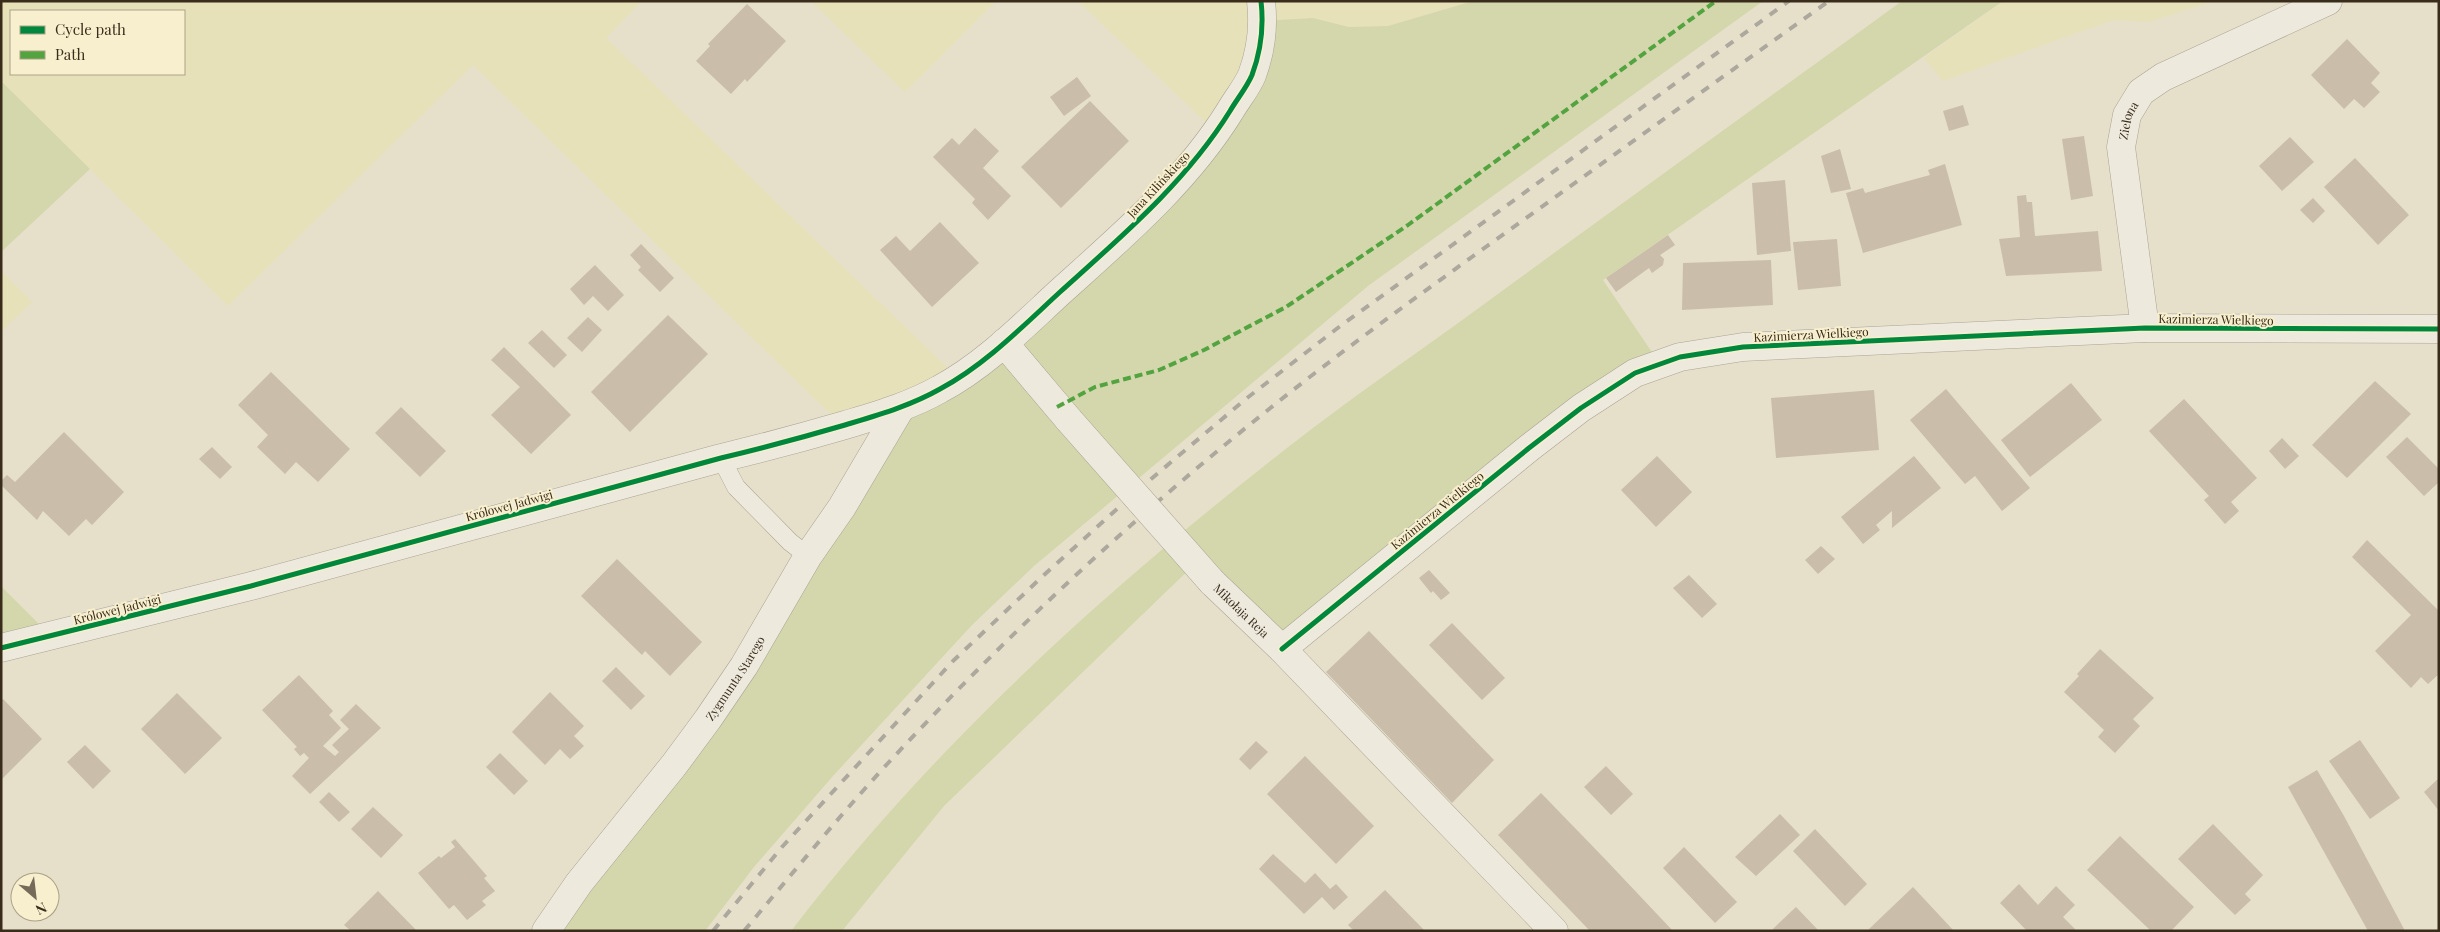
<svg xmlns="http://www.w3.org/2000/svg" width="2440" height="932" font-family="'Playfair Display',serif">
  <rect width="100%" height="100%" fill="#e6e0ca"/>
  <!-- farmland -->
  <g fill="#e7e1b9" fill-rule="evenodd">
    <path d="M1 1H642L606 38 958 378 844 425 818 402 473 65 228 306 1 81ZM11 11H184V74H11Z"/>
    <polygon points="811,1 996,1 905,92"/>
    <polygon points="1078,1 1473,1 1388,26 1349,27 1313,18 1216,132"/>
    <polygon points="2003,1 2214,1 2148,22 2113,20 1943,81 1924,58"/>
    <polygon points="1,271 32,302 1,331"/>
  </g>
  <!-- green -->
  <g fill="#d3d7ab">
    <polygon points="1473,1 1763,1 1368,286 1034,566 972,625 833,776 754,867 705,931 546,931 917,401 1189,167 1264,24 1278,20 1313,18 1349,27 1388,26"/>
    <path d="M1902 1H2003L1603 280 1660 364 1282 649 1199 560 944 806 842 931H791C933 746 1104 591 1287 448 1348 400 1413 356 1476 310 1618 206 1760 104 1902 1Z"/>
    <polygon points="1,81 90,169 1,252"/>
    <polygon points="1,586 51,636 1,648"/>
  </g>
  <!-- building -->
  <g fill="#cabdaa">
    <polygon points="747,4 786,41 747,82 745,79 731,94 696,61 710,46 708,44"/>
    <polygon points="2347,39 2380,73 2371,83 2380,92 2364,108 2354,99 2344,109 2311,75"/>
    <polygon points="1077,77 1091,96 1064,116 1050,97"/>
    <polygon points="1090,101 1129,141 1061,208 1021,167"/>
    <polygon points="1963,105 1969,125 1949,131 1943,111"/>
    <polygon points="975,128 999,151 983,168 1011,196 988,220 972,203 975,199 933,157 952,138 959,145"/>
    <polygon points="2084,136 2093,196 2071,200 2062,139"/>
    <polygon points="2290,137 2314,162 2282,191 2259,166"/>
    <polygon points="1840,149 1851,189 1831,193 1821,156"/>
    <polygon points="2355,158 2409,215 2378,245 2324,187"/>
    <polygon points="1945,164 1962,225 1863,253 1846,193 1863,188 1865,193 1897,184 1930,175 1928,170"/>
    <polygon points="1785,180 1791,251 1757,255 1752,183"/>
    <polygon points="2026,195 2027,202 2032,202 2035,236 2098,231 2102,271 2006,276 1999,239 2020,237 2017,196"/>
    <polygon points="2313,198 2325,211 2313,223 2300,210"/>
    <polygon points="940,222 979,263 932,307 880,250 896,236 910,251"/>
    <polygon points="1668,235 1675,245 1660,255 1664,259 1663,265 1652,273 1649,268 1616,292 1606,278"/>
    <polygon points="1837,239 1841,286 1798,290 1793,242"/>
    <polygon points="641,244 674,278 660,292 638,270 641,267 630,255"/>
    <polygon points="1771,260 1773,305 1682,310 1683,263"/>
    <polygon points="595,265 624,295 608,311 593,296 584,305 570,289"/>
    <polygon points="668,315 708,354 630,432 591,392"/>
    <polygon points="588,317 602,330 582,352 567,338"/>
    <polygon points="542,330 567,355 554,368 528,343"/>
    <polygon points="504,347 571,415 531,454 491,415 520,387 491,360"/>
    <polygon points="271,372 350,449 318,482 296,462 285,474 257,447 268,435 238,405"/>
    <polygon points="2375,381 2411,414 2347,478 2312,445"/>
    <polygon points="2071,383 2102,420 2030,477 2001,440"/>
    <polygon points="1946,389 2030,488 2002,511 1975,476 1965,484 1910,420"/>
    <polygon points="1874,390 1879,450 1776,458 1771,398"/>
    <polygon points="2184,399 2257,478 2231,502 2239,511 2225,524 2204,500 2209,496 2149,431"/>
    <polygon points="401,407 446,451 420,477 375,433"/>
    <polygon points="64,432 124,492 92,525 86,519 69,536 43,511 37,520 1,485 1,481 7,475 15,482"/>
    <polygon points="2407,437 2439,469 2439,482 2424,496 2386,457"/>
    <polygon points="2282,438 2299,456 2285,469 2269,451"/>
    <polygon points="212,447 232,467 220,479 199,459"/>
    <polygon points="1657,456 1692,492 1656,527 1621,490"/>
    <polygon points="1914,456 1941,488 1892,528 1892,511 1876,525 1880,530 1863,544 1841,517"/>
    <polygon points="2367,540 2439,611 2439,674 2428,684 2421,677 2411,688 2375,651 2411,615 2352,557"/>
    <polygon points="1821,546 1835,559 1818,574 1805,560"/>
    <polygon points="617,559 702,642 670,676 645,651 642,655 581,596"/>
    <polygon points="1429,570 1450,593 1441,600 1433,591 1431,593 1419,578"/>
    <polygon points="1689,575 1717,604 1702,618 1673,588"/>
    <polygon points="1452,623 1505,678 1482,700 1429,645"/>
    <polygon points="1369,631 1494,760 1452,803 1326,672"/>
    <polygon points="2100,649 2154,698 2133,719 2140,726 2115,753 2098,737 2104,730 2064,692 2079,676 2077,674"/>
    <polygon points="616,667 645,696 631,710 602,681"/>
    <polygon points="299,675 333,711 329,715 341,728 323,746 335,756 339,752 332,745 349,729 340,720 356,704 381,728 310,794 292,776 309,758 304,753 300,756 294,749 297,747 262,710"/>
    <polygon points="550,692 584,726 574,736 584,746 570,759 560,749 545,765 512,732"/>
    <polygon points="177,693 222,738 185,774 141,729"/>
    <polygon points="3,699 42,739 1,780 1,700"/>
    <polygon points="2360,740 2400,798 2370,819 2329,761"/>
    <polygon points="1256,741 1268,752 1250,770 1239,759"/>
    <polygon points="85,745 111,771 93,789 67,762"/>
    <polygon points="500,753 528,781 514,795 486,767"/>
    <polygon points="1305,756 1374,826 1336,864 1267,794"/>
    <polygon points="1606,766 1633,794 1611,815 1584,787"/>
    <polygon points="2317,770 2344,816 2405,931 2368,931 2288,787"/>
    <polygon points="2439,778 2439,811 2424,792"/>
    <polygon points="329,792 350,812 339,822 319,802"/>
    <polygon points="1541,793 1605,859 1673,931 1590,931 1498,835"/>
    <polygon points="373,807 403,835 381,858 351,829"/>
    <polygon points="1780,814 1800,835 1756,876 1735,857"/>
    <polygon points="2213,824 2263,875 2245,894 2251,900 2235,915 2178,859"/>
    <polygon points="1815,829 1867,884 1845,906 1793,851"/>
    <polygon points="2120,836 2194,907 2171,931 2151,931 2087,870"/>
    <polygon points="455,839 487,876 484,878 495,891 482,901 486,905 467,920 454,905 449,909 418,873 439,856 441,858 455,847 451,842"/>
    <polygon points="1684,847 1737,902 1715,923 1663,868"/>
    <polygon points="1273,854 1305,883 1315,873 1330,889 1336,884 1348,897 1334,910 1322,897 1304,914 1259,869"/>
    <polygon points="2019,884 2038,905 2056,886 2075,905 2063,917 2077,931 2027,931 2000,903"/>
    <polygon points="1913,887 1954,931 1868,930"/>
    <polygon points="1385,890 1425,931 1354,931 1348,925"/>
    <polygon points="378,891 417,931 351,931 344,925"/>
    <polygon points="1796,907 1819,931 1771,931 1778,924"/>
  </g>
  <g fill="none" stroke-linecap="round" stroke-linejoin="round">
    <!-- service casing -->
    <g stroke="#aaa494" stroke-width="19">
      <polyline id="service" points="721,458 736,487 790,542 808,556"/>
    </g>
    <!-- minor casing -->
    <g stroke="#aaa494" stroke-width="29">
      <g id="minor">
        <path id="s1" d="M2145 328 2121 147 2127 115 2141 92 2163 77 2328 1"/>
        <polyline points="1004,343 1069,420"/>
        <path id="s2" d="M1212 582 1282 649 1554 931"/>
        <path d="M1 648 251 586 721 458C763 448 804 437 845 425 878 415 910 406 940 389 985 365 1023 326 1060 292 1122 236 1186 182 1230 111 1237 99 1247 87 1252 75 1261 51 1264 27 1261 1"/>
        <polyline points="1282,649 1529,448 1581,408 1635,373 1680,357 1743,347 2145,328 2439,329"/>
        <path id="s3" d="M546 931 579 883 674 765 708 719 744 666 808 556 842 507 900 409"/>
      </g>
    </g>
    <!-- service -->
    <use href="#service" stroke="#ede9dd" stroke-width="18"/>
    <!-- minor -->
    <use href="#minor" stroke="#ede9dd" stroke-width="28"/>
    <!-- rail -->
    <g stroke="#aca89d" stroke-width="4" stroke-dasharray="9 9" stroke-linecap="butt">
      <polyline points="713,931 782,847 953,661 1044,575 1138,490 1247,398 1339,327 1789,1"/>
      <path d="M744 931C792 874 839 816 890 761 1002 640 1124 526 1253 422 1344 348 1440 280 1536 211 1633 141 1731 71 1829 1"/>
    </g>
    <!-- minor-bridge casing -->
    <g stroke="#aaa494" stroke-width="29" stroke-linecap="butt">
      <polyline id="minor-bridge" points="1069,420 1212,582"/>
    </g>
    <!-- minor-bridge -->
    <use href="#minor-bridge" stroke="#ede9dd" stroke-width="28"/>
    <!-- quiet -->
    <polyline stroke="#53a440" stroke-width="4" stroke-dasharray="8 4" stroke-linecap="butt" points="1057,407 1095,387 1159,370 1204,350 1286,307 1408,225 1716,1"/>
    <!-- cycleway casing -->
    <g stroke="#f8efce" stroke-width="8">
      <g id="cycleway">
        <path d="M1 648 251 586 721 458C763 448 804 437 845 425 878 415 910 406 940 389 985 365 1023 326 1060 292 1122 236 1186 182 1230 111 1237 99 1247 87 1252 75 1261 51 1264 27 1261 1"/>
        <polyline points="1282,649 1529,448 1581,408 1635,373 1680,357 1743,347 2145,328 2439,329"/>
      </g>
    </g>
    <!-- cycleway -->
    <use href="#cycleway" stroke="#00873e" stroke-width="5"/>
  </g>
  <g text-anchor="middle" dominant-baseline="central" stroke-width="4" stroke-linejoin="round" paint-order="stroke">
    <!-- street labels -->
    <g font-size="12" fill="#392c1b" stroke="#f8efce">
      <text stroke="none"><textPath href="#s1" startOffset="210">Zielona</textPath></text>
      <text transform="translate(1158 184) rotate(-47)">Jana Kilińskiego</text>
      <text transform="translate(2216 319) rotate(1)">Kazimierza Wielkiego</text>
      <text transform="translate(1811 334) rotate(-3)">Kazimierza Wielkiego</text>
      <text transform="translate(509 505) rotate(-15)">Królowej Jadwigi</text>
      <text transform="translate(1437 510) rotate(-39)">Kazimierza Wielkiego</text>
      <text transform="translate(117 609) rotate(-14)">Królowej Jadwigi</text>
      <text stroke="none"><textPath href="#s2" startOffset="41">Mikołaja Reja</textPath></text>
      <text stroke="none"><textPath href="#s3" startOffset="316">Zygmunta Starego</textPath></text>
    </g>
  </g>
  <!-- border -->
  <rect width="2440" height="932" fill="none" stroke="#392c1b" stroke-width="5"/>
  <!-- legend -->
  <rect x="10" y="10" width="175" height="65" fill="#f8efce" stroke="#aca186"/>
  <rect x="20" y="26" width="25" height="8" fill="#00873e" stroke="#aca186"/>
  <text x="55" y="35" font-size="15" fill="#392c1b">Cycle path</text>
  <rect x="20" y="51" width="25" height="8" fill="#53a440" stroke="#aca186"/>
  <text x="55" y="60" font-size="15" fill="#392c1b">Path</text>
  <!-- north arrow -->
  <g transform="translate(35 897) rotate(152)"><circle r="24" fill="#f8efce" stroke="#aca186"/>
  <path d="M0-4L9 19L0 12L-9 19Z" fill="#766b58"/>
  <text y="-8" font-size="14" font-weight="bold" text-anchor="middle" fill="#392c1b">N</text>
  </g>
</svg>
